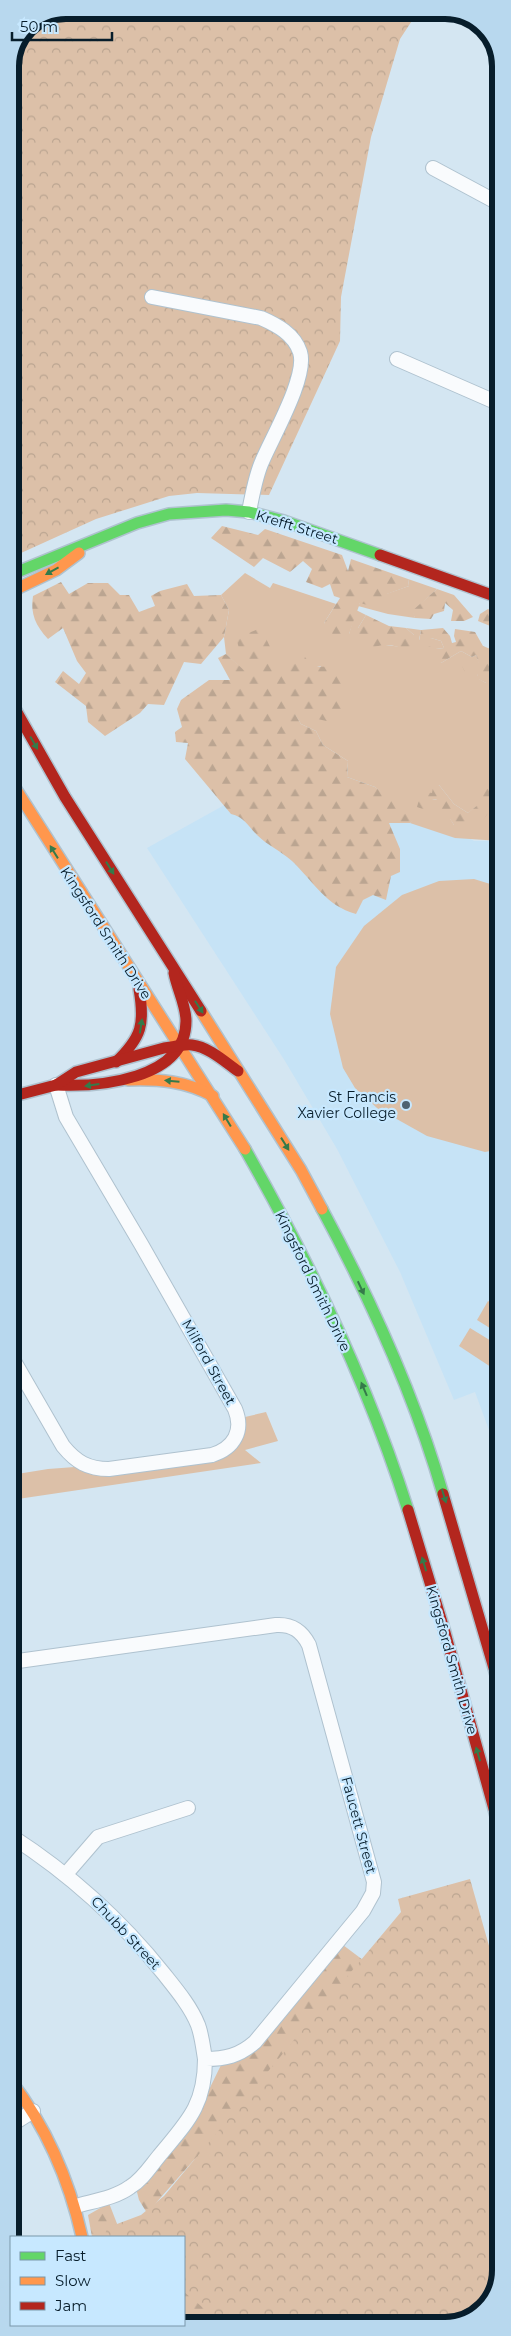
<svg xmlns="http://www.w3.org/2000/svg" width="511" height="2336" font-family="Montserrat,sans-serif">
  <defs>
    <pattern id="forest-firs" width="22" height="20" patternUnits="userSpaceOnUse" patternTransform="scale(1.25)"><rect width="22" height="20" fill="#dcc0a8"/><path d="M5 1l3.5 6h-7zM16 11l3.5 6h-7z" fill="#bba591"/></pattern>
    <pattern id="park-crowns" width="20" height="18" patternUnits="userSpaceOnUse" patternTransform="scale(1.25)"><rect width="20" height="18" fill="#dcc0a8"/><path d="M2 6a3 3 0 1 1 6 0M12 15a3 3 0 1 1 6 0" fill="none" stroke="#bba591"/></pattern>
  </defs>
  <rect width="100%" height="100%" fill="#d4e6f2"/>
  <!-- built -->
  <polygon fill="#c6e3f6" points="318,753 474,841 500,841 501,1455 497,1452 475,1392 454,1400 400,1272 337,1149 285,1061 147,848"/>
  <!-- grass -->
  <g fill="#dcc0a8" fill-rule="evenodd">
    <path d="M245 573 270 588 273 583 336 604 324 623 349 634 356 610 366 615 358 628 378 644 402 647 414 635 406 628 421 630 419 640 431 638 441 641 444 648 436 649 441 663 461 651 472 657 476 655 481 668 477 674 479 679 486 683 497 679 492 677 494 672 500 673V784L496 778 489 798 494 804 500 803V841L455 838 410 823 413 820 375 787 347 777 348 761 323 745 316 731 301 724 294 713 321 666 284 675 246 673 226 654 224 637 229 610 221 595ZM439 785 454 804 468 813 479 804 454 825 438 799 432 800Z"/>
    <polygon points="408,579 437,589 413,611 415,618 388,614 358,606 360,603 409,586"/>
    <polygon points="474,879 500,887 500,1149 485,1152 427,1136 377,1108 355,1088 343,1068 330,1014 336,967 364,926 402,895 439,881"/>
    <polygon points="488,1301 501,1309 501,1335 477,1320"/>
    <polygon points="470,1328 501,1347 500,1373 459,1346"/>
    <polygon points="266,1412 278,1441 245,1450 261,1463 11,1500 11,1475 48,1469 208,1457 235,1446 246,1429 245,1417"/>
  </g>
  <!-- forest -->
  <g fill="url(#forest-firs)">
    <polygon points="222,526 258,535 265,529 342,555 348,571 351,559 408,579 409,586 387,594 382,609 360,603 349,634 334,636 324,623 340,598 334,596 330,584 322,588 306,582 312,569 303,561 290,572 263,558 254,567 211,538"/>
    <path d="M61 582 69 594 88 583H108L120 595H129L139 612 155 606 151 596 160 591 187 584 194 596 221 595 229 610 224 637 201 664 184 662 164 705 148 704 140 713 105 736 88 722 86 706 55 682 63 671 79 684 86 673 77 661 63 628 48 639C36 626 30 614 33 596Z"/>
    <polygon points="437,589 454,595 473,617 464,621 451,621 453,610 445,603 444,611 434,614 431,619 415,618 412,611"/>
    <polygon points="488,609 500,614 500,630 478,621 480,614"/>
    <path d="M366 615 389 626 406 628 414 635 416 646 408 652C395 643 379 643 367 651L358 641V628Z"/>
    <path d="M261 628 283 674 289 659 303 654 312 667 344 666 340 724 295 714 301 724 316 731 323 745 348 761 347 777 375 787 383 793H396L414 820 410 823H389L400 849V872L391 876 386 900 373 895 363 900 356 914C326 906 313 881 292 861 281 851 267 845 257 835 248 826 244 817 231 814L185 759 188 743 176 742 175 732 182 727 177 709 181 700 209 680H230L218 658 226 654 246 672 236 638Z"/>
    <polygon points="443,628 450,636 452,643 456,642 454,636 455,629 475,632 483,646 493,650 500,646 500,673 494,672 493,677 497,679 495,687 489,689 486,683 478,679 477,674 466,674 462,666 470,665 480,668 476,655 472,657 461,651 441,663 434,661 425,651 429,646 436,649 444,648 441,641 431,638 427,642 419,641 421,630"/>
    <polygon points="484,777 496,778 500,784 500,803 494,804 489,799 485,803 478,799 474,791 479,789"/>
    <polygon points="439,785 454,804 468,813 479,804 488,813 480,824 474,821 468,829 454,825 450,819 441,826 439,813 434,807 437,799 432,800 428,811 417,807 421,791 432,793 433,787"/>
    <polygon points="343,1945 391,1981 193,2161 147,2213 139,2200 136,2188 202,2104 221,2065 266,2037"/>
    <polygon points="109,2203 121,2234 132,2237 92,2237 88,2215"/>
    <polygon points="184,2290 227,2325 179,2325 184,2325"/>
  </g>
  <!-- park -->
  <g fill="url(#park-crowns)">
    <polygon points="66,10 419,10 400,39 371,137 341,297 340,341 269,495 197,493 169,496 96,519 10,558 10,66 27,26"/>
    <polygon points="470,1879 501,1988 501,2270 487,2307 456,2325 224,2325 184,2292 184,2237 105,2237 106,2231 109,2227 141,2215 164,2196 401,1912 398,1899"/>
  </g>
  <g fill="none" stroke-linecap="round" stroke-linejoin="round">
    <!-- street casing -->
    <g stroke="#afc2cf" stroke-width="16">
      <g id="street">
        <polyline points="433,168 500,204"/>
        <path d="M152 297 261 318C277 325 294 334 300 352 308 377 271 439 261 464 255 479 252 496 249 512"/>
        <polyline points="397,359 500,404"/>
        <path d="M11 1356 63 1446C76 1462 88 1469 109 1469L212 1455C234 1448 244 1431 235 1409L141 1244 66 1117 56 1085"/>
        <path d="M11 1662 276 1625C292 1624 302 1631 309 1645L374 1882 373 1893 363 1911 255 2042C239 2056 225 2059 205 2059 205 2106 187 2122 159 2156 150 2167 142 2180 130 2187 115 2198 93 2201 76 2206"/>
        <path d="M11 1836C70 1874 120 1919 164 1974 176 1989 191 2007 198 2025 202 2036 203 2047 205 2059"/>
        <polyline points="66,1874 98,1837 188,1808"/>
        <polyline points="11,2125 33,2111"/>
      </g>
    </g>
    <!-- fast casing -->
    <g stroke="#afc2cf" stroke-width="14">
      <g id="fast">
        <polyline points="10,575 137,523 169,514 226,510 249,512 284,521 380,555"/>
        <path d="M245 1149C310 1263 368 1384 408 1510"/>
        <path d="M322 1209C370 1298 415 1397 443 1494"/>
      </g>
    </g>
    <!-- slow casing -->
    <g stroke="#afc2cf" stroke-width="14">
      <g id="slow">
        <polyline points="10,592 56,570 79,553"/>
        <polyline points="10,780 245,1149"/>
        <polyline points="201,1011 301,1170 322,1209"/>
        <path d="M128 1080C159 1079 186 1081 213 1096"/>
        <path d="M11 2081C47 2128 69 2179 82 2237"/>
        <polyline points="90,2325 90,2326"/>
      </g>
    </g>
    <!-- jam casing -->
    <g stroke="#afc2cf" stroke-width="14">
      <g id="jam">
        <polyline points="380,555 500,598"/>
        <polyline points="10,700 65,797 201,1011"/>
        <path d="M116 1062C142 1037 145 1024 139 989"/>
        <path d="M56 1085C98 1087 186 1080 186 1021 186 1005 177 989 174 973"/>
        <path d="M10 1097 56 1085 76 1072 164 1048C173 1047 183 1044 192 1045 209 1047 225 1062 238 1071"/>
        <polyline points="443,1494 501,1692"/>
        <polyline points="408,1510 444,1629 501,1834"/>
      </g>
    </g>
    <!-- street -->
    <use href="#street" stroke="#f9fbfd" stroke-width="14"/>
    <!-- fast -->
    <use href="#fast" stroke="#63d668" stroke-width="11"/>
    <!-- slow -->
    <use href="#slow" stroke="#ff974d" stroke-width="11"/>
    <!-- jam -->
    <use href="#jam" stroke="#b3261e" stroke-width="11"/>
  </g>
  <!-- one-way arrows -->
  <defs><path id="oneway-solid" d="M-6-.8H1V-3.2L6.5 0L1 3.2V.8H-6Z" transform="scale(1.25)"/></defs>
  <g fill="#357a4a">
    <use href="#oneway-solid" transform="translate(52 571) rotate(151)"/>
    <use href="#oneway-solid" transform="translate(34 743) rotate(60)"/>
    <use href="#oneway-solid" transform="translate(54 852) rotate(-122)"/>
    <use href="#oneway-solid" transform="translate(110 868) rotate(58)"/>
    <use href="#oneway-solid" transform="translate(199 1007) rotate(57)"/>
    <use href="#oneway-solid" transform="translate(141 1026) rotate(-81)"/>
    <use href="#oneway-solid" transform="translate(172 1081) rotate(-175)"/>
    <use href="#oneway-solid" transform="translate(92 1085) rotate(172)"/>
    <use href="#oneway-solid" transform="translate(227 1120) rotate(-121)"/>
    <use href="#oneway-solid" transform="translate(285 1144) rotate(58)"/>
    <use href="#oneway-solid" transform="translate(361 1288) rotate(65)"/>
    <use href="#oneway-solid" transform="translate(364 1389) rotate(-113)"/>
    <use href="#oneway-solid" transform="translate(444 1496) rotate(73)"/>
    <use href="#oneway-solid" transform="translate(424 1564) rotate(-107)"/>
    <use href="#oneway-solid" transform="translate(478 1754) rotate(-106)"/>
  </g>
  <!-- markers -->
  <circle fill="#4f6371" stroke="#c7e8ff" stroke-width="2" cx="406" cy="1105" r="5"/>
  <g text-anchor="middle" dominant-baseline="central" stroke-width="4.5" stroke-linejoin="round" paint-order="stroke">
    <!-- street labels -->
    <g font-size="14" fill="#071d2b" stroke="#c7e8ff">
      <text transform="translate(297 527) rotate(17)">Krefft Street</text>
      <text transform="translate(106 933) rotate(57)">Kingsford Smith Drive</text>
      <text transform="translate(313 1281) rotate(64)">Kingsford Smith Drive</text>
      <text transform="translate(209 1362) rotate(61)">Milford Street</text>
      <text transform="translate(452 1660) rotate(74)">Kingsford Smith Drive</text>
      <text transform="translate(359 1825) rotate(75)">Faucett Street</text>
      <text transform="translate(126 1933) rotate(47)">Chubb Street</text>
    </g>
    <!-- poi labels -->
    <g font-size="14" fill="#071d2b" stroke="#c7e8ff" text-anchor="end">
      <text x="396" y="1097">St Francis<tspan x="396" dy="16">Xavier College</tspan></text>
    </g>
  </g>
  <!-- crop -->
  <path d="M0 0H511V2336H0ZM66 19H445A47 47 0 0 1 492 66V2270A47 47 0 0 1 445 2317H66A47 47 0 0 1 19 2270V66A47 47 0 0 1 66 19Z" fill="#b8d8ee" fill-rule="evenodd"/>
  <path fill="none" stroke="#071d2b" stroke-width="6" d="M66 19H445A47 47 0 0 1 492 66V2270A47 47 0 0 1 445 2317H66A47 47 0 0 1 19 2270V66A47 47 0 0 1 66 19Z"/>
  <!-- legend -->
  <rect x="10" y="2236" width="175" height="90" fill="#c7e8ff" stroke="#7a97aa"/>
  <rect x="20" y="2252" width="25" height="8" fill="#63d668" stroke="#7a97aa"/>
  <text x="55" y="2261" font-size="15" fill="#071d2b">Fast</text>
  <rect x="20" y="2277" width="25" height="8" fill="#ff974d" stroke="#7a97aa"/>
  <text x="55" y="2286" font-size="15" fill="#071d2b">Slow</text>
  <rect x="20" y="2302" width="25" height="8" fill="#b3261e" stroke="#7a97aa"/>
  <text x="55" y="2311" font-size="15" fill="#071d2b">Jam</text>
  <!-- scale -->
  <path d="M12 32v8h100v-8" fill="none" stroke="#071d2b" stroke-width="2.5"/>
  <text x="20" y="32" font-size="15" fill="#071d2b" stroke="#c7e8ff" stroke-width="4" paint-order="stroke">50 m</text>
</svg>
